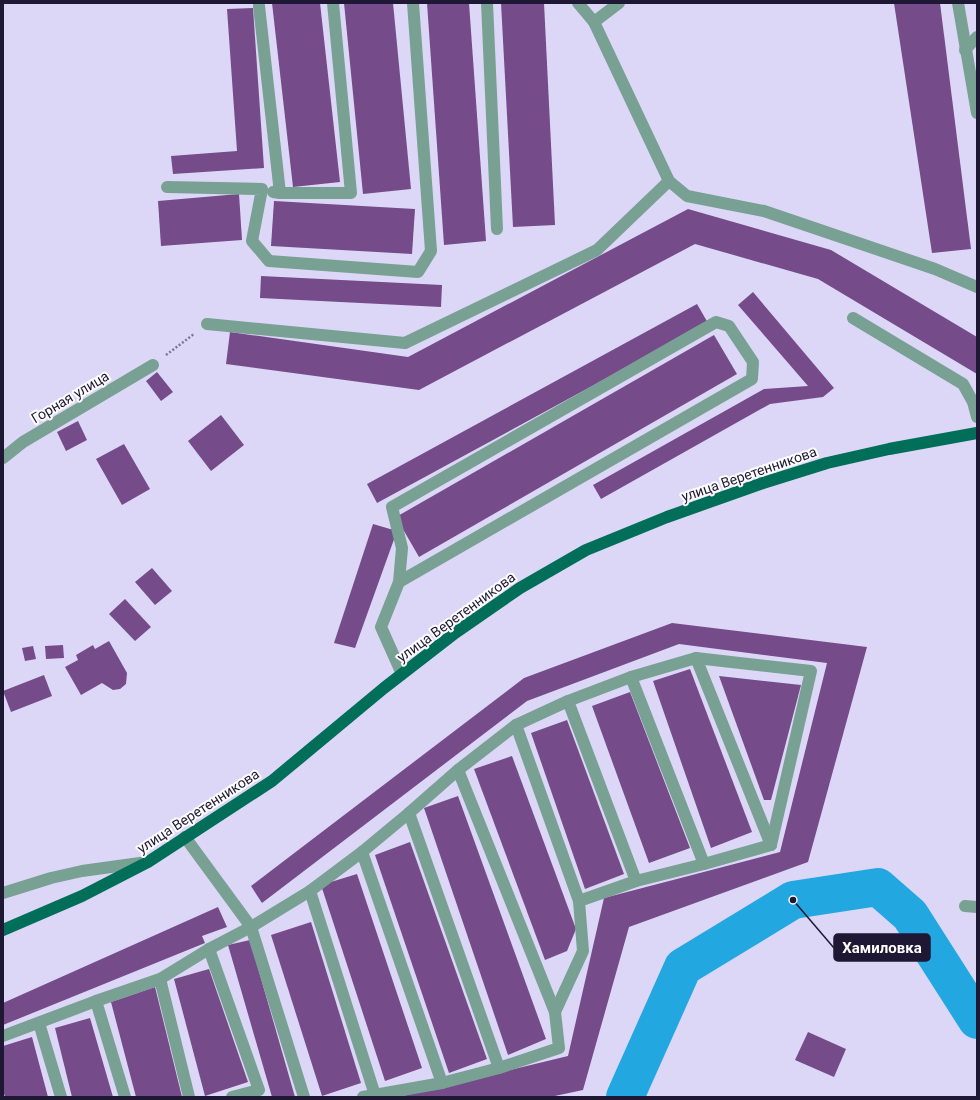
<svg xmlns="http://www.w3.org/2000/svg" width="980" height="1100" font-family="Roboto,sans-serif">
  <rect width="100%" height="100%" fill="#ddd7f7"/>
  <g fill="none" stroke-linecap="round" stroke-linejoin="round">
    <!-- river -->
    <polyline stroke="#23a7e0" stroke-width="38" points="625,1097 683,967 793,900 878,887 910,915 977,1020"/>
  </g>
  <!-- building -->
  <g fill="#754b8a">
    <polygon points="272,3 320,3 340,182 293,187"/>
    <polygon points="344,3 393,3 411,189 363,194"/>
    <polygon points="427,3 469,3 486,241 444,245"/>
    <polygon points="501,3 544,3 555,225 513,227"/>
    <polygon points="894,3 940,3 971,249 932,253"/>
    <polygon points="253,8 264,168 173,174 171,156 237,151 227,9"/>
    <polygon points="239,194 242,240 161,246 158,201"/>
    <polygon points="274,201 415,209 412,254 271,246"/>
    <polygon points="688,209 831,250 977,337 977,374 818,279 695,244 419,390 226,364 230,332 408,357"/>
    <polygon points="261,276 442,285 441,307 260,298"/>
    <polygon points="753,292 834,388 823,397 770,404 601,499 593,485 764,389 808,386 738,305"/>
    <polygon points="697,304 708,323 377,503 367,484"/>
    <polygon points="714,335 737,374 419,557 396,517"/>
    <polygon points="157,372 173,392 161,401 146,381"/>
    <polygon points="221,415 244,445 211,471 188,441"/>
    <polygon points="78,421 87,440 66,451 57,432"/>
    <polygon points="124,444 150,489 122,505 96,459"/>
    <polygon points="373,524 397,531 355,648 334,643"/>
    <polygon points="152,568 172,591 155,605 135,582"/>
    <polygon points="125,599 151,627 135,641 109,614"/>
    <polygon points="672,623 867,647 808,862 629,927 583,1090 550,1097 398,1097 568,1056 604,898 780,852 827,663 679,644 527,701 262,903 251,886 524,678"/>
    <polygon points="109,641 127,673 126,684 120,689 113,690 102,683 81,695 65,667 78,660 76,655 93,645 95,649"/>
    <polygon points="63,645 64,658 46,659 45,646"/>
    <polygon points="33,646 36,659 25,661 22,648"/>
    <polygon points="690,669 752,832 711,848 653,681"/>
    <polygon points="44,675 52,696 11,712 3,691"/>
    <polygon points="719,676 801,685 771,800 764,800"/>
    <polygon points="630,692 690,848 649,863 592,706"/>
    <polygon points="567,720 624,874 585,889 531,733"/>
    <polygon points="512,756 576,929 567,951 545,960 474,769"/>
    <polygon points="458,796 546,1039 508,1055 424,808"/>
    <polygon points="410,842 487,1059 449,1073 375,855"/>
    <polygon points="357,874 422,1068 385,1081 321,885"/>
    <polygon points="218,907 227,927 202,936 205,943 3,1025 3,1003"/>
    <polygon points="311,922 361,1083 322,1096 271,935"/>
    <polygon points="250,940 295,1097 272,1097 228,945"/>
    <polygon points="209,969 248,1082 205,1096 174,979"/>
    <polygon points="155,987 182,1097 136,1097 111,1002"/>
    <polygon points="90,1018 113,1097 72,1097 55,1028"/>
    <polygon points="808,1032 846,1049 834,1077 795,1060"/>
    <polygon points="32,1037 48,1097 5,1097 3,1090 3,1046"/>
  </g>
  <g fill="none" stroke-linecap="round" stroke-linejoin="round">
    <!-- path -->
    <polyline stroke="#7b7593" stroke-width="2.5" stroke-dasharray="2 2" stroke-linecap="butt" points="166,355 194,334"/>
    <!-- minor -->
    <g stroke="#78a194" stroke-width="12">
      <polyline points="487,3 497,229"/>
      <polyline points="578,3 594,22 669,181 687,196 764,211 935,269 977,287"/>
      <polyline points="958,3 977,113"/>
      <polyline points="259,6 280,193 273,192"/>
      <polyline points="594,22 619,3"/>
      <polyline points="965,50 977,37"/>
      <polyline points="167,187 262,189 252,241 269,261 418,272 431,251 413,3"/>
      <polyline points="280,193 351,193 333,3"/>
      <polyline points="853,318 963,384 973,402 977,417"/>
      <polyline points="207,324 405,343 597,250 669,181"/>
      <polyline points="3,458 23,442 153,365"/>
      <polyline points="399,582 752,379 753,362 729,326 716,322 392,507 402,548 399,582 381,627 402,674"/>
      <polyline points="696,658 771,845"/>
      <polyline points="631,677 704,864"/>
      <polyline points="568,701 636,881"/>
      <polyline points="516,725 579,901"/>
      <polyline points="458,770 555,1012"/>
      <polyline points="409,813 499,1068"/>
      <polyline points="185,837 251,927 304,1097"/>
      <polyline points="362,852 442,1083"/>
      <polyline points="310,891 375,1095"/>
      <polyline points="3,893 51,878 82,871 147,862"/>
      <polyline points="965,906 977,907"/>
      <polyline points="209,949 259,1090 232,1097"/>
      <polyline points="160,979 189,1097"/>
      <polyline points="96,1001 125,1097"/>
      <polyline points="39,1023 61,1097"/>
      <polyline points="3,1036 96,1001 160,979 209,949 251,927 310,891 362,852 409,813 458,770 516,725 568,701 631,677 696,658 811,671 771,845"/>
      <polyline points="363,1097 442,1083 499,1068 559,1048 555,1012 583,951 579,901 636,881 704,864 771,845"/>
    </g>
    <!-- major -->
    <polyline stroke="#006e59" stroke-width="12" points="3,930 82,896 148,862 272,781 384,688 455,633 520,588 586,550 667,517 763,483 827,463 889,449 977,433"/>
  </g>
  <g text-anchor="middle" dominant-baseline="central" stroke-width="4" stroke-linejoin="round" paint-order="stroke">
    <!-- street labels -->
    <g font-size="14" fill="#1f1834" stroke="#fdfdfd">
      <text transform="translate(70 397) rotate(-31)">Горная улица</text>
      <text transform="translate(749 474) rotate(-19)">улица Веретенникова</text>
      <text transform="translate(456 617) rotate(-36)">улица Веретенникова</text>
      <text transform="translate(198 811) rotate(-33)">улица Веретенникова</text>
    </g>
  </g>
  <!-- callouts -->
  <path fill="none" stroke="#1f1834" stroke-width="1.5" d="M793 900L834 948"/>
  <circle fill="#1f1834" stroke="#fdfdfd" stroke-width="1.5" cx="793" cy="900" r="4"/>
  <rect fill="#1f1834" stroke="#1f1834" stroke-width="1.5" x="834" y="934" width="96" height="27" rx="4"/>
  <g font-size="15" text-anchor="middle" font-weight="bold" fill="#fff">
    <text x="882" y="953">Хамиловка</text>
  </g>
  <!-- border -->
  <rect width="980" height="1100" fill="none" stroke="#1f1834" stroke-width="8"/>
</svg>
